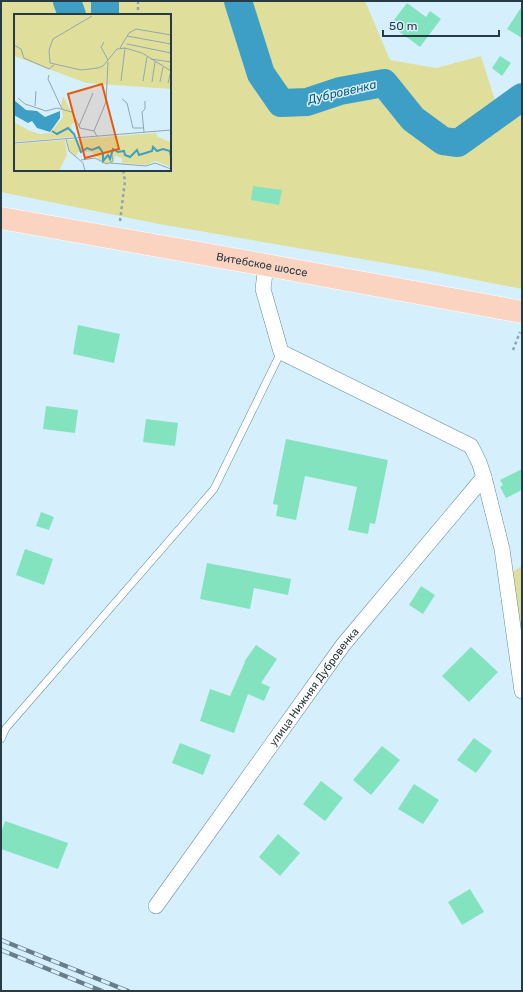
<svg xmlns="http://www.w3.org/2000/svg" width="523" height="992" font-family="Rubik,sans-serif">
  <rect width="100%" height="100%" fill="#d5f0fc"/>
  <!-- green -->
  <g fill="#dfdf9b" fill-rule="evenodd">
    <path d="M1 1H365L390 60 436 68 481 56 495 100 522 87V289L431 271 159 224 1 192ZM15 15H170V170H15Z"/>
    <polygon points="522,566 522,648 509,574"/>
  </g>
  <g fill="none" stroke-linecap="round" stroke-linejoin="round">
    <!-- river -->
    <g stroke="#3d9fc5" stroke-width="28">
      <polyline points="67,1 72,15"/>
      <polyline points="238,1 261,74 281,103 307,102 340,91 384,83 413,119 443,141 458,143 522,97"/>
      <polyline points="105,15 105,1"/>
    </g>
  </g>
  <!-- building -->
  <g fill="#83e3bf">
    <polygon points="407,3 426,17 430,11 441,19 420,47 390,25"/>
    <polygon points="522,6 522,38 507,29"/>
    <polygon points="500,56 511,63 502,76 492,68"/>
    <polygon points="253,186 282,190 279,205 251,200"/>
    <polygon points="78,325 120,334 114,363 73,354"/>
    <polygon points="46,406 78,410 75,433 43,429"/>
    <polygon points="146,419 178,423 175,446 143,442"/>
    <polygon points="286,439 388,460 375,524 370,523 368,534 348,530 357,487 305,476 296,520 276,516 278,505 273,504"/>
    <polygon points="522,469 522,490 506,498 500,487 503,485 500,480"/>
    <polygon points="41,512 54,517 49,530 36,526"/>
    <polygon points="25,549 53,559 44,585 16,575"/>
    <polygon points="207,563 291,579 288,595 254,588 250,609 200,599"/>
    <polygon points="421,586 435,595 423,614 409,605"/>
    <polygon points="256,645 277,659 261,683 270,687 264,701 248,694 234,733 200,721 210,689 230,696 245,662 244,662"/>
    <polygon points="471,647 498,672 469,702 442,676"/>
    <polygon points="474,738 492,751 476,773 457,760"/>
    <polygon points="180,743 211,755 203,775 172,763"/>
    <polygon points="382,746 400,760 371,795 353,780"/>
    <polygon points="321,781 343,798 325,821 303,804"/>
    <polygon points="414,784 439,800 423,824 398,809"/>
    <polygon points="5,821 68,843 58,869 1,849 1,833"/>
    <polygon points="278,834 300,853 280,876 259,857"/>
    <polygon points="470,889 484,912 462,925 448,902"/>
  </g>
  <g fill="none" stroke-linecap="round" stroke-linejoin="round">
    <!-- lane casing -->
    <g stroke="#648ea1" stroke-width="8">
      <polyline id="lane" points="1,739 6,728 214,489 281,352"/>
    </g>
    <!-- street casing -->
    <g stroke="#648ea1" stroke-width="16">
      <g id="street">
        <polyline points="266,265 263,289 281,352 471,446 479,462 484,477 502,549 522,691"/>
        <path id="s1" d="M156 906 343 645 484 477"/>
      </g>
    </g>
    <!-- primary casing -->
    <g stroke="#fff" stroke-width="23">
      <g id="primary">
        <path id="s2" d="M1 218 266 265 522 312"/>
      </g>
    </g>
    <!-- path -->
    <g stroke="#8ea5b0" stroke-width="2.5" stroke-dasharray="3 3" stroke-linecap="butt">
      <polyline points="138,1 138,15"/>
      <polyline points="120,221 125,181 123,170"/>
      <polyline points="513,350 520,332"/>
    </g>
    <!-- lane -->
    <use href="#lane" stroke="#fff" stroke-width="7"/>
    <!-- street -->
    <use href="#street" stroke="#fff" stroke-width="15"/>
    <!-- primary -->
    <use href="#primary" stroke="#fad4c1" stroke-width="22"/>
    <!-- rail casing -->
    <g stroke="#687d87" stroke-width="4.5">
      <g id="rail">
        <polyline points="1,940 128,991"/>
        <polyline points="1,950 102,991"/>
      </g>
    </g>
    <!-- rail -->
    <use href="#rail" stroke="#d5f0fc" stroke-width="3" stroke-dasharray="9" stroke-linecap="butt"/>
  </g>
  <g text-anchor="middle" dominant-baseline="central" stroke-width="3" stroke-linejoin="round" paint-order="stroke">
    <!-- street labels -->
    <g font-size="11" fill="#283a43" stroke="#d5f0fc">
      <text stroke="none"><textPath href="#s2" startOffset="265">Витебское шоссе</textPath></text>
      <text stroke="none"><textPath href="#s1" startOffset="270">улица Нижняя Дубровенка</textPath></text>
    </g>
    <!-- water labels -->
    <g font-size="12" font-style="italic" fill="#0d5b76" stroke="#d5f0fc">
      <text transform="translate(342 92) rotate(-13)">Дубровенка</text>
    </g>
  </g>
  <!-- overview -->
  <g transform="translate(14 14)">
    <rect width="157" height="157" fill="#d5f0fc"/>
    <path d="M0 0H157V75L72 69 0 42ZM49 82 62 107 57 111 60 123 0 128V108L16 117 26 120 36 119 49 103 47 91ZM142 119 144 123 157 128V153L141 147 132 151 108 149V144L101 142 99 149 90 150 78 138H64L62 143 55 137 53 126ZM51 126 53 141 45 157H0V130Z" fill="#dfdf9b"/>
    <path d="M0 86 12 96 23 97 31 103 46 97V104L36 118 23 114 18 107 14 109 0 101Z" fill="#3d9fc5"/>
    <path fill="none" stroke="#3d9fc5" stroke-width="2" d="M38 117 43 120 54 114 60 120 67 138 73 134 78 136 85 133 89 139V147L94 141 96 145 99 135 104 138 110 137 111 141 116 143 123 136 125 141 138 137 139 133 143 137 149 135 156 137 157 143"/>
    <path fill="none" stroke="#90a7b2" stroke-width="1" d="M156 0 157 14M78 2 39 25 35 36 36 49 67 56 84 54 89 52 103 35 111 34 128 39 157 57M113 22 157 30M90 28 87 33 94 46M113 30 157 39M0 31 7 35 10 44 35 55 40 51M106 34 115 19 122 15 157 21M137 45 157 48M35 61 34 65 48 95M107 67 111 34M129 67 133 43M138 68 141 48M146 68 149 53M154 69 157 57M4 84 11 90 32 97 43 94 58 98 66 114 80 117 83 122M108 85 113 89 119 114H130M21 92 22 77M65 112 79 79M80 117 92 88 94 48M130 118 128 98 131 95V87M52 125 55 137 69 149 71 157M0 129 157 116M67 146 81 144 93 150 99 147 98 141M96 149 132 152 141 149 157 155"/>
    <path fill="#e8590c" fill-opacity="0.15" stroke="#e8590c" stroke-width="2" d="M88 70 105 135 71 144 54 80Z"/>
    <rect width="157" height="157" fill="none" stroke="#283a43" stroke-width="2"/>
  </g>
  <!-- border -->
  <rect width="523" height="992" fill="none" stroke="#283a43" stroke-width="4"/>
  <!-- scale -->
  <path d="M383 30v6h116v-6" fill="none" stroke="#283a43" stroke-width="2"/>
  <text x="389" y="30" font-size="12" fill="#283a43" stroke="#d5f0fc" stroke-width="3" paint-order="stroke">50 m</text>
</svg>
